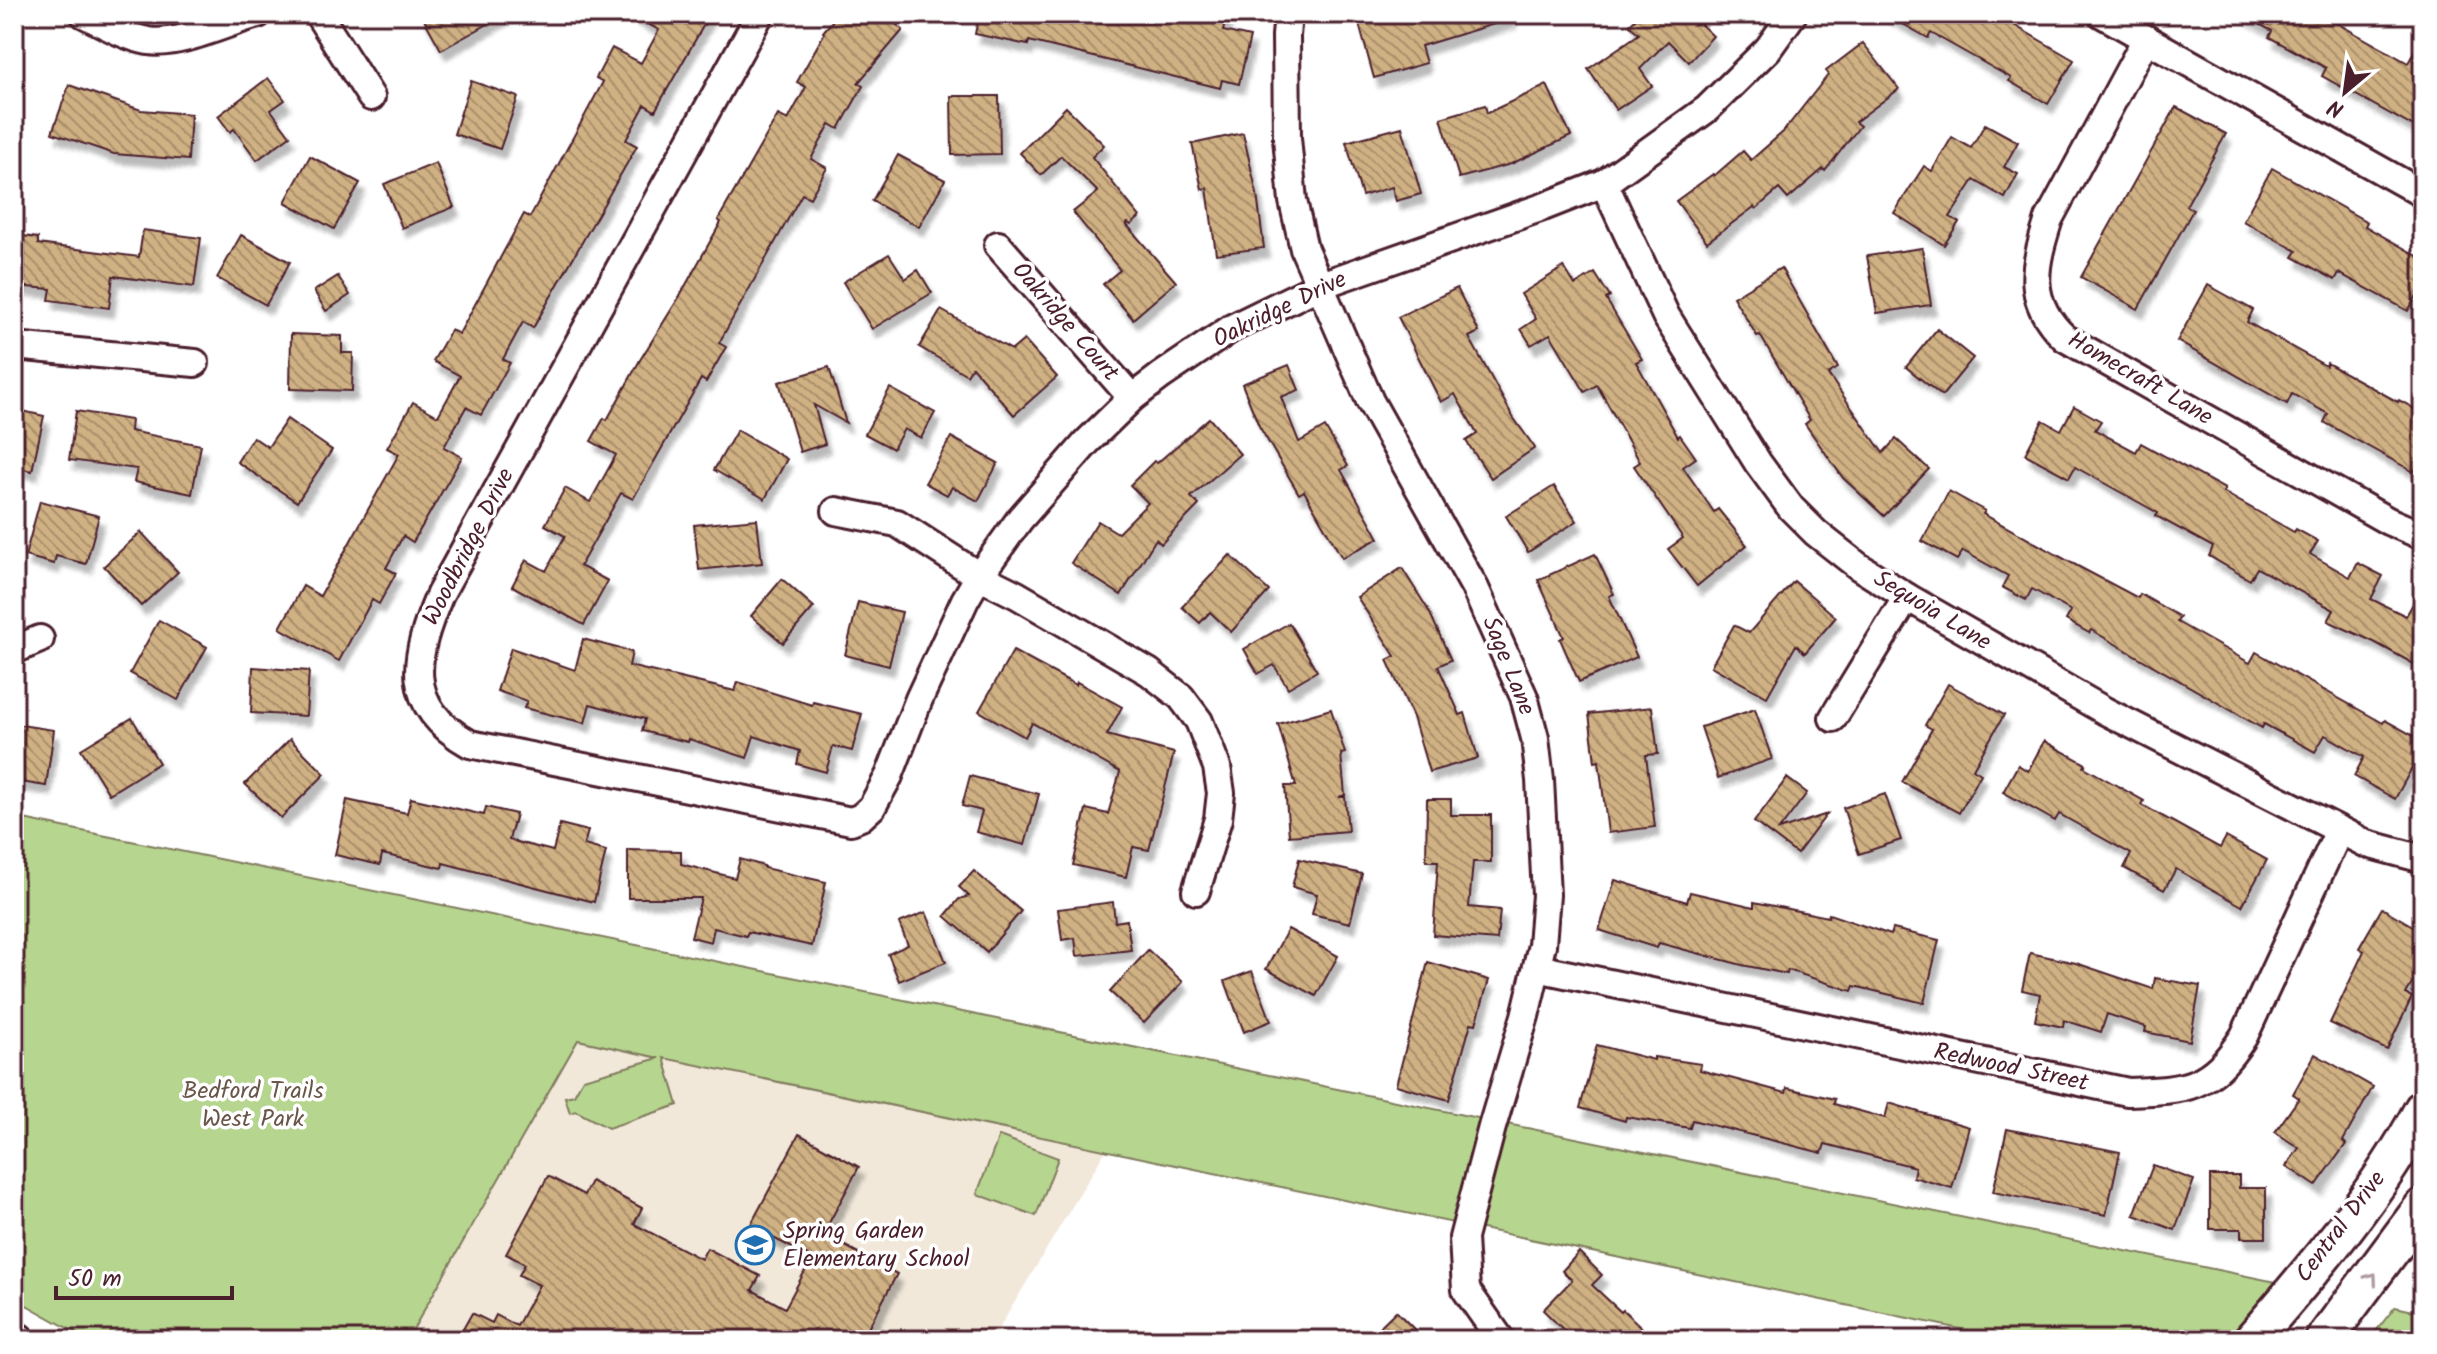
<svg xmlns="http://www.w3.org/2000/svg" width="2437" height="1354" font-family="Kalam,sans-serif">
  <defs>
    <pattern id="building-back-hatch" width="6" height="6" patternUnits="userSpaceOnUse" patternTransform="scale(2)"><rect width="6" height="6" fill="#cfb183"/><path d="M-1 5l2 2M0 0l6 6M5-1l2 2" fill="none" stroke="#aa8f6b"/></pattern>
    <filter id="shadow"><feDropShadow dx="5" dy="9" stdDeviation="2" flood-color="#0004"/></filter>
  </defs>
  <rect width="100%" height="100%" fill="#fff"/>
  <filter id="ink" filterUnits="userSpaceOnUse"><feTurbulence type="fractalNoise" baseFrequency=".0125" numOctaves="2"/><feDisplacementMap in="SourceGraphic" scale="16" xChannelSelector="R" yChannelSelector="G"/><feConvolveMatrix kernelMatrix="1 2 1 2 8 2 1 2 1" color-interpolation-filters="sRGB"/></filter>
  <g filter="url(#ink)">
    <!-- built -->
    <polygon fill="#f1e8da" points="577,1040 1106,1150 992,1340 407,1340"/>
    <!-- park -->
    <g fill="#b6d68f" stroke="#807a5d" stroke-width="2">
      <polygon points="14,817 2281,1283 2225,1340 2013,1340 664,1058 678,1105 608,1128 576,1111 570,1113 565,1097 574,1095 583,1079 659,1058 578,1040 407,1340 89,1340 14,1298"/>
      <polygon points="999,1136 1058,1158 1036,1216 977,1194"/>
      <polygon points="2395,1307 2423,1313 2423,1340 2369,1340"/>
    </g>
    <!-- building -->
    <g fill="url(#building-back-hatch)" stroke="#4a1f2b" stroke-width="2" filter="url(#shadow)">
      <polygon points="421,14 506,14 441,50"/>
      <polygon points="630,14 710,14 655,111 645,105 626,140 637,146 533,328 523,322 503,359 510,363 481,415 466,407 444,447 462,457 413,542 403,536 386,568 396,573 379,604 372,600 339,661 280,628 303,586 320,596 399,454 387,448 413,402 438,416 460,376 433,361 451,330 459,334 524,214 530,217 603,82 596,78 612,48 641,63 659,30"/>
      <polygon points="838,14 884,14 903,30 858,83 863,86 839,129 830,124 811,159 827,168 810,198 802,194 719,343 726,347 706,382 701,379 633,499 621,493 580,566 608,581 584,625 512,586 526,560 546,571 565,536 545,525 565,488 590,502 616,455 591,441 604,418 607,420 640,360 678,299 721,222 718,220 778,115 788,120 806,87 797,82 824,34 823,32"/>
      <polygon points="979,14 1227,14 1223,31 1250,37 1239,84 1222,80 1220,88 1029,41 1028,45 975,34"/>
      <polygon points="1395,14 1511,14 1511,19 1421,46 1426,63 1374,78 1359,24"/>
      <polygon points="1640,14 1690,14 1713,36 1689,62 1668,41 1640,69 1652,86 1616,110 1588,69 1639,34 1629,25"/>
      <polygon points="1885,14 1995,14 2074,60 2048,104 2009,81 2011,78 1931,33 1928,38"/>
      <polygon points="2241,14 2339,14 2335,22 2408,63 2423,36 2423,132 2322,76 2326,68 2269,37 2272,31"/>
      <polygon points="1863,43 1899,89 1855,122 1860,126 1825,171 1823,169 1788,199 1779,189 1756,209 1754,207 1707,242 1676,201 1713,174 1714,176 1743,151 1751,160 1783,132 1828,75 1826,71"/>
      <polygon points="268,78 285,100 271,110 290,136 257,160 234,129 230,132 218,116"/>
      <polygon points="471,81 518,97 500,149 454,134"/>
      <polygon points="69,85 141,110 191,114 188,160 114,154 52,133"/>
      <polygon points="1547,85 1571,136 1511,164 1459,178 1441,118 1485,105 1487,113"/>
      <polygon points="951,96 999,96 1000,154 952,155"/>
      <polygon points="1066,107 1104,145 1092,157 1140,217 1131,225 1128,223 1126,224 1176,282 1133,319 1103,284 1120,270 1073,212 1098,192 1061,156 1041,175 1020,153"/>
      <polygon points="2176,107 2226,134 2186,206 2193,210 2138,309 2081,277"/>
      <polygon points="1985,124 2018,142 2004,167 2018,174 2005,198 1974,180 1950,217 1959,222 1944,245 1894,213 1924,166 1932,171 1952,137 1971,148"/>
      <polygon points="1402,127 1421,194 1396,201 1392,187 1362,196 1346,142"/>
      <polygon points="1243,133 1257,194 1264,248 1216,254 1207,188 1202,189 1192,144"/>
      <polygon points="898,155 945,180 919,227 872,201"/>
      <polygon points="310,156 360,183 334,229 285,202"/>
      <polygon points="436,163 454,207 402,228 384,184"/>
      <polygon points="2272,168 2367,222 2365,226 2423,259 2423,285 2408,311 2339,273 2335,280 2293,257 2297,251 2243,221"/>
      <polygon points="143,230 201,238 194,287 113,276 109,308 49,300 51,289 14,286 14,235 38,238 38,244 139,257"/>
      <polygon points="241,235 290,262 266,305 217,278"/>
      <polygon points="1922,248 1931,305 1877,313 1867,256"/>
      <polygon points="889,254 905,279 918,270 932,293 872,329 843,282"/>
      <polygon points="1564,267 1575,285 1595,273 1610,297 1606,299 1642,359 1636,362 1678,437 1680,435 1696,458 1683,467 1714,512 1718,509 1747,545 1697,586 1668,549 1683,538 1634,466 1640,462 1597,385 1585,392 1550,334 1531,345 1521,329 1536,319 1521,294"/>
      <polygon points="1781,268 1838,368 1828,374 1883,453 1896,439 1929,469 1884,516 1843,478 1805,424 1810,420 1760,335 1757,336 1733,297"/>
      <polygon points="338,276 350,295 326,311 314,291"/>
      <polygon points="2208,285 2253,310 2247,322 2326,366 2327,363 2398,402 2399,400 2423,413 2423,456 2414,472 2324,422 2328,414 2292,394 2287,404 2177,341"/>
      <polygon points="1457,288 1479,332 1469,337 1513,417 1535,448 1491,478 1466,441 1477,434 1455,394 1441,402 1398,317"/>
      <polygon points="941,310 1012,350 1024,340 1057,377 1014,415 972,367 967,375 919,347"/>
      <polygon points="1937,329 1973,358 1942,396 1906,367"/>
      <polygon points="291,334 342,336 342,353 353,353 352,391 290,389"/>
      <polygon points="1289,365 1299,390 1281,397 1299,442 1325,427 1348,466 1341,470 1379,538 1342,558 1304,491 1299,494 1259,426 1242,384"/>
      <polygon points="829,367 846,423 814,405 825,444 800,452 779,382"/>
      <polygon points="890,388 935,413 921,438 904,429 893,449 865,434"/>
      <polygon points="2074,406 2101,421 2095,430 2136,452 2141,443 2225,489 2223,492 2294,532 2296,529 2318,541 2310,554 2350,577 2358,563 2383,576 2371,599 2406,616 2423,586 2423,669 2374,642 2328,621 2334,610 2257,568 2250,580 2209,556 2213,547 2156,516 2158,513 2075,467 2069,478 2025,454 2043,420 2061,430"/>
      <polygon points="14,409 44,416 32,471 14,467"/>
      <polygon points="76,411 131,420 130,431 201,445 192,494 134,482 137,469 69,460"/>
      <polygon points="1209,418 1240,454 1191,497 1199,505 1161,544 1156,539 1121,595 1071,563 1098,521 1118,533 1148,503 1130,485 1154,461 1157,463"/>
      <polygon points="287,419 332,450 297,502 237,462 253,437 268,447"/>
      <polygon points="737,430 787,459 765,499 714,470"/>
      <polygon points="951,437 998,463 978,501 952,487 947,495 925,483"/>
      <polygon points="1554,486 1577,521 1528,552 1506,516"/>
      <polygon points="1949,491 1985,511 1983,514 2068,561 2138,598 2140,594 2180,617 2177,622 2250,663 2256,652 2383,723 2385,720 2423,741 2423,748 2395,799 2354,776 2364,757 2325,735 2315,752 2264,724 2262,728 2091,630 2089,633 2066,620 2071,611 2032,589 2026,600 2002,587 2008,576 1963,551 1957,560 1922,541"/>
      <polygon points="40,501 99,516 86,564 56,556 54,564 25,556"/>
      <polygon points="757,519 762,563 699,570 694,525"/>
      <polygon points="141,532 178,572 141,606 104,566"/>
      <polygon points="1595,554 1614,594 1609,596 1637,657 1579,682 1560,639 1564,637 1538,580"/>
      <polygon points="1230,555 1269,591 1231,632 1210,612 1200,623 1182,607"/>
      <polygon points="1402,568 1429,611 1451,660 1438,666 1460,715 1465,713 1478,758 1429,772 1413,717 1387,660 1395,656 1357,597"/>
      <polygon points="782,579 814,607 783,643 751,616"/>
      <polygon points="1794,581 1836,617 1805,653 1796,645 1767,697 1711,666 1734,625 1749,633"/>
      <polygon points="858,602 902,612 889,666 845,655"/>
      <polygon points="159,620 207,647 178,700 130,673"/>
      <polygon points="1289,623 1317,671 1288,688 1274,665 1258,674 1244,649"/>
      <polygon points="583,639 632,652 629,666 735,691 738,682 812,705 813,702 862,714 852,751 833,746 826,772 797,764 800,751 754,736 747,758 689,739 688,742 642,731 645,719 590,704 585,723 524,708 527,701 497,691 511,648 575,670"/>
      <polygon points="1013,651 1076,685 1077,682 1122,707 1107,735 1174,753 1149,850 1133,847 1126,877 1073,865 1086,809 1108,814 1120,772 1032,723 1025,737 979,711"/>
      <polygon points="253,667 309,671 306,716 251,713"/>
      <polygon points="1948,684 2004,715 1973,769 1981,774 1959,813 1902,782 1932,729 1925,725"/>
      <polygon points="1652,707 1658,754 1646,755 1655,827 1608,833 1599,761 1595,762 1589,714"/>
      <polygon points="1331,709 1345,753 1341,754 1345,795 1339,797 1345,797 1348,831 1289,836 1285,786 1296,786 1278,724"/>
      <polygon points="1755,709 1772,759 1718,778 1701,727"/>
      <polygon points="132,718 159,763 109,794 81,749"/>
      <polygon points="14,724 54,730 46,786 14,781"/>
      <polygon points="290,739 325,774 281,818 245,784"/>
      <polygon points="2044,741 2086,764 2084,767 2144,801 2142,805 2220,848 2226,837 2267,860 2242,906 2176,869 2164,890 2124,868 2131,854 2059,814 2055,821 2003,792 2018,765 2028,771"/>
      <polygon points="970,776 1039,794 1025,845 976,832 982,811 962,806"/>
      <polygon points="1787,778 1807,793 1779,830 1827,814 1797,854 1754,822"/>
      <polygon points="1885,794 1901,840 1859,854 1843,808"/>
      <polygon points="411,798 484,815 486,807 516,814 509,840 553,851 560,824 588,831 584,845 606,851 594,902 443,863 442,868 382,854 380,865 335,855 347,800 407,813"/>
      <polygon points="1427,799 1451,799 1451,815 1491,815 1491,862 1473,862 1469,907 1500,910 1497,940 1433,935 1438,861 1426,861"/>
      <polygon points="628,850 681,851 681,864 735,878 740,859 764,866 764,868 826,882 812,946 748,932 746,936 714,928 711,942 691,937 701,898 628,898"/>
      <polygon points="1299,859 1362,874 1350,923 1312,914 1317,894 1292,887"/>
      <polygon points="974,871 1021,911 987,952 945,916 959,899 969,896 959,887"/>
      <polygon points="1615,880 1687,902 1690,892 1754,907 1754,902 1828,917 1829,914 1891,935 1893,929 1939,940 1924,1003 1854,986 1852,991 1788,970 1787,974 1742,965 1659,943 1657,948 1599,930"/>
      <polygon points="1113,902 1115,922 1127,920 1131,950 1077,956 1075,938 1062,940 1058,909"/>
      <polygon points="2382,908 2423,932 2423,965 2406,994 2412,997 2387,1050 2330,1023 2364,951 2359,948"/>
      <polygon points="926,912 946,962 899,981 888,954 908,945 899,923"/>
      <polygon points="1288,929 1338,956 1316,996 1266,969"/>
      <polygon points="1148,950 1183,982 1144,1023 1110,992"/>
      <polygon points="2030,953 2076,963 2153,989 2155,978 2200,986 2190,1041 2145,1032 2146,1027 2107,1014 2101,1032 2064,1020 2063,1027 2035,1021 2040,994 2022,990"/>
      <polygon points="1428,962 1489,980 1476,1024 1471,1023 1449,1100 1396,1085"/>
      <polygon points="1252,971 1271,1021 1244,1032 1225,981"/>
      <polygon points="1597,1045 1654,1060 1654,1057 1701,1064 1700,1070 1786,1093 1787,1088 1835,1099 1834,1104 1885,1118 1889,1103 1969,1127 1952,1188 1913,1177 1915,1167 1825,1144 1822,1153 1692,1120 1690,1128 1626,1117 1625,1121 1580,1108"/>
      <polygon points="2315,1054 2373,1087 2343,1141 2346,1144 2316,1186 2286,1166 2299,1148 2275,1132 2299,1098 2293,1094"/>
      <polygon points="2007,1129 2120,1152 2106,1215 1993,1192"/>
      <polygon points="799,1134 859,1167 823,1234 897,1274 862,1340 457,1340 472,1313 492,1323 496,1315 517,1326 539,1285 519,1275 525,1264 506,1254 548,1176 584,1195 591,1181 642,1208 634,1224 701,1259 707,1248 760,1276 752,1290 785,1308 812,1258 750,1226"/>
      <polygon points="2153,1165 2194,1180 2175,1230 2134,1215"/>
      <polygon points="2210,1176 2239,1176 2239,1188 2266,1188 2266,1238 2241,1238 2241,1229 2210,1229"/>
      <polygon points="1579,1252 1602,1275 1592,1285 1621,1312 1623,1310 1655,1340 1574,1340 1543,1310 1572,1280 1562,1271"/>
      <polygon points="1396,1311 1425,1340 1366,1340"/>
    </g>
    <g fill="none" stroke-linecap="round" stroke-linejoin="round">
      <!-- minor casing -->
      <g stroke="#4a1f2b" stroke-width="32">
        <g id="minor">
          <path d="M84 14C104 24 126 37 148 41 180 46 227 22 258 14"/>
          <polyline points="318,14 371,97"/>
          <path d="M760 14 440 594C414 656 401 705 470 744L851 821 861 817 872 807 889 776 919 699 965 600 979 576 1020 519 1087 442 1132 398 1161 376 1232 328 1318 286 1543 207 1604 183 1707 109 1768 49 1793 14"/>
          <polyline points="1288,14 1286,36 1287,138 1293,201 1304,249 1370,401 1475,588 1524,697 1535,738 1540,780 1546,895 1542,945 1525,1016 1492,1127 1463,1238 1466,1290 1501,1340"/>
          <polyline points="2102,14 2423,194"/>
          <path d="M2146 39 2049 219C2034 266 2025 301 2065 338L2388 521 2423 536"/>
          <polyline points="1604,183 1666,316 1758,463 1791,508 1816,533 1858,566 1907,597 2105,711 2367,844 2423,859"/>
          <polyline points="998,245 1132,398"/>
          <polyline points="14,346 195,363"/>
          <polyline points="836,511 897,523 979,576 1017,595 1149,672 1181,697 1199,721 1217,767 1221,793 1218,819 1196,891"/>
          <polyline points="14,650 40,639"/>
          <polyline points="1833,718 1907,597"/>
          <path d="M1537 968 2128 1092C2187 1090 2210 1089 2244 1036L2339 831"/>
        </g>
      </g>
      <!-- tertiary casing -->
      <g stroke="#4a1f2b" stroke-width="38">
        <polyline id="tertiary" points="14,1338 18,1340"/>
      </g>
      <!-- secondary casing -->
      <g stroke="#4a1f2b" stroke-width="42">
        <g id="secondary">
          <path d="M2252 1340C2314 1268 2378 1194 2423 1109"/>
          <polyline points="2324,1340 2423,1207"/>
        </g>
      </g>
      <!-- minor -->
      <use href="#minor" stroke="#fff" stroke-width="26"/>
      <!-- tertiary -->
      <use href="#tertiary" stroke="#fff" stroke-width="32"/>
      <!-- secondary -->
      <use href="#secondary" stroke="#fff" stroke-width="36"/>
    </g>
    <!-- one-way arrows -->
    <defs><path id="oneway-chevron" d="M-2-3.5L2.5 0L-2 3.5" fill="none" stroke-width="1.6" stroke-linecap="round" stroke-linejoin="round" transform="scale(2)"/></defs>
    <use stroke="#ae9aa0" href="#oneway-chevron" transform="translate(2372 1278) rotate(-54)"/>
  </g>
  <!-- icons -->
  <defs>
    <g id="school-ring" transform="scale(2)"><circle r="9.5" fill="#fff" stroke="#1f6fb2" stroke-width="1.5"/><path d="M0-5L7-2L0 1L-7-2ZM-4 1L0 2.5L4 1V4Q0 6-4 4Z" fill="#1f6fb2"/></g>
  </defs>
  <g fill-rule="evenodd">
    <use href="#school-ring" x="755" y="1245"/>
  </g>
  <g text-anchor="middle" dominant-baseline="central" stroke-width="7" stroke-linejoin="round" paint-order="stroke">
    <!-- street labels -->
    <g font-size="24" fill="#4a1f2b" stroke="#fff">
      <text transform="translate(1280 310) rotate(-26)">Oakridge Drive</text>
      <text transform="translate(1065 322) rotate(49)">Oakridge Court</text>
      <text transform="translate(2140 379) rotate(30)">Homecraft Lane</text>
      <text transform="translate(469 547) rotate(-63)">Woodbridge Drive</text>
      <text transform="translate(1932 611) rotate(31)">Sequoia Lane</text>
      <text transform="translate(1508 666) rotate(68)">Sage Lane</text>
      <text transform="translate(2011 1068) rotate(12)">Redwood Street</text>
      <text transform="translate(2341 1227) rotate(-53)">Central Drive</text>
    </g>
    <!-- park labels -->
    <g font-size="24" fill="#6a5649" stroke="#fff">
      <text x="253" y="1091">Bedford Trails<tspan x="253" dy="28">West Park</tspan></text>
    </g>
    <!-- poi labels -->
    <g font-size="24" fill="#4a1f2b" stroke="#fff" text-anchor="start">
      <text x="783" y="1231">Spring Garden<tspan x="783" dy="28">Elementary School</tspan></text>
    </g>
  </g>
  <!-- margin -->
  <rect width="2437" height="1354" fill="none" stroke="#fff" stroke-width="48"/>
  <rect x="24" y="24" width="2389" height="1306" fill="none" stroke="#4a1f2b" stroke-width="3" filter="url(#ink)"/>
  <!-- north arrow -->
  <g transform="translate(2345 92) rotate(209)" stroke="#ffffff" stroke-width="6" paint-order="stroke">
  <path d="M0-6L14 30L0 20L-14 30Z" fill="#4a1f2b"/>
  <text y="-12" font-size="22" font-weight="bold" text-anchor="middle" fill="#4a1f2b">N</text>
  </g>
  <!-- scale -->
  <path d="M56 1286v12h176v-12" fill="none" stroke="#4a1f2b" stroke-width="4"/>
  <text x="68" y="1286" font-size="24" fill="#4a1f2b" stroke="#ffffff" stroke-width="6" paint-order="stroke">50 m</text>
</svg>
